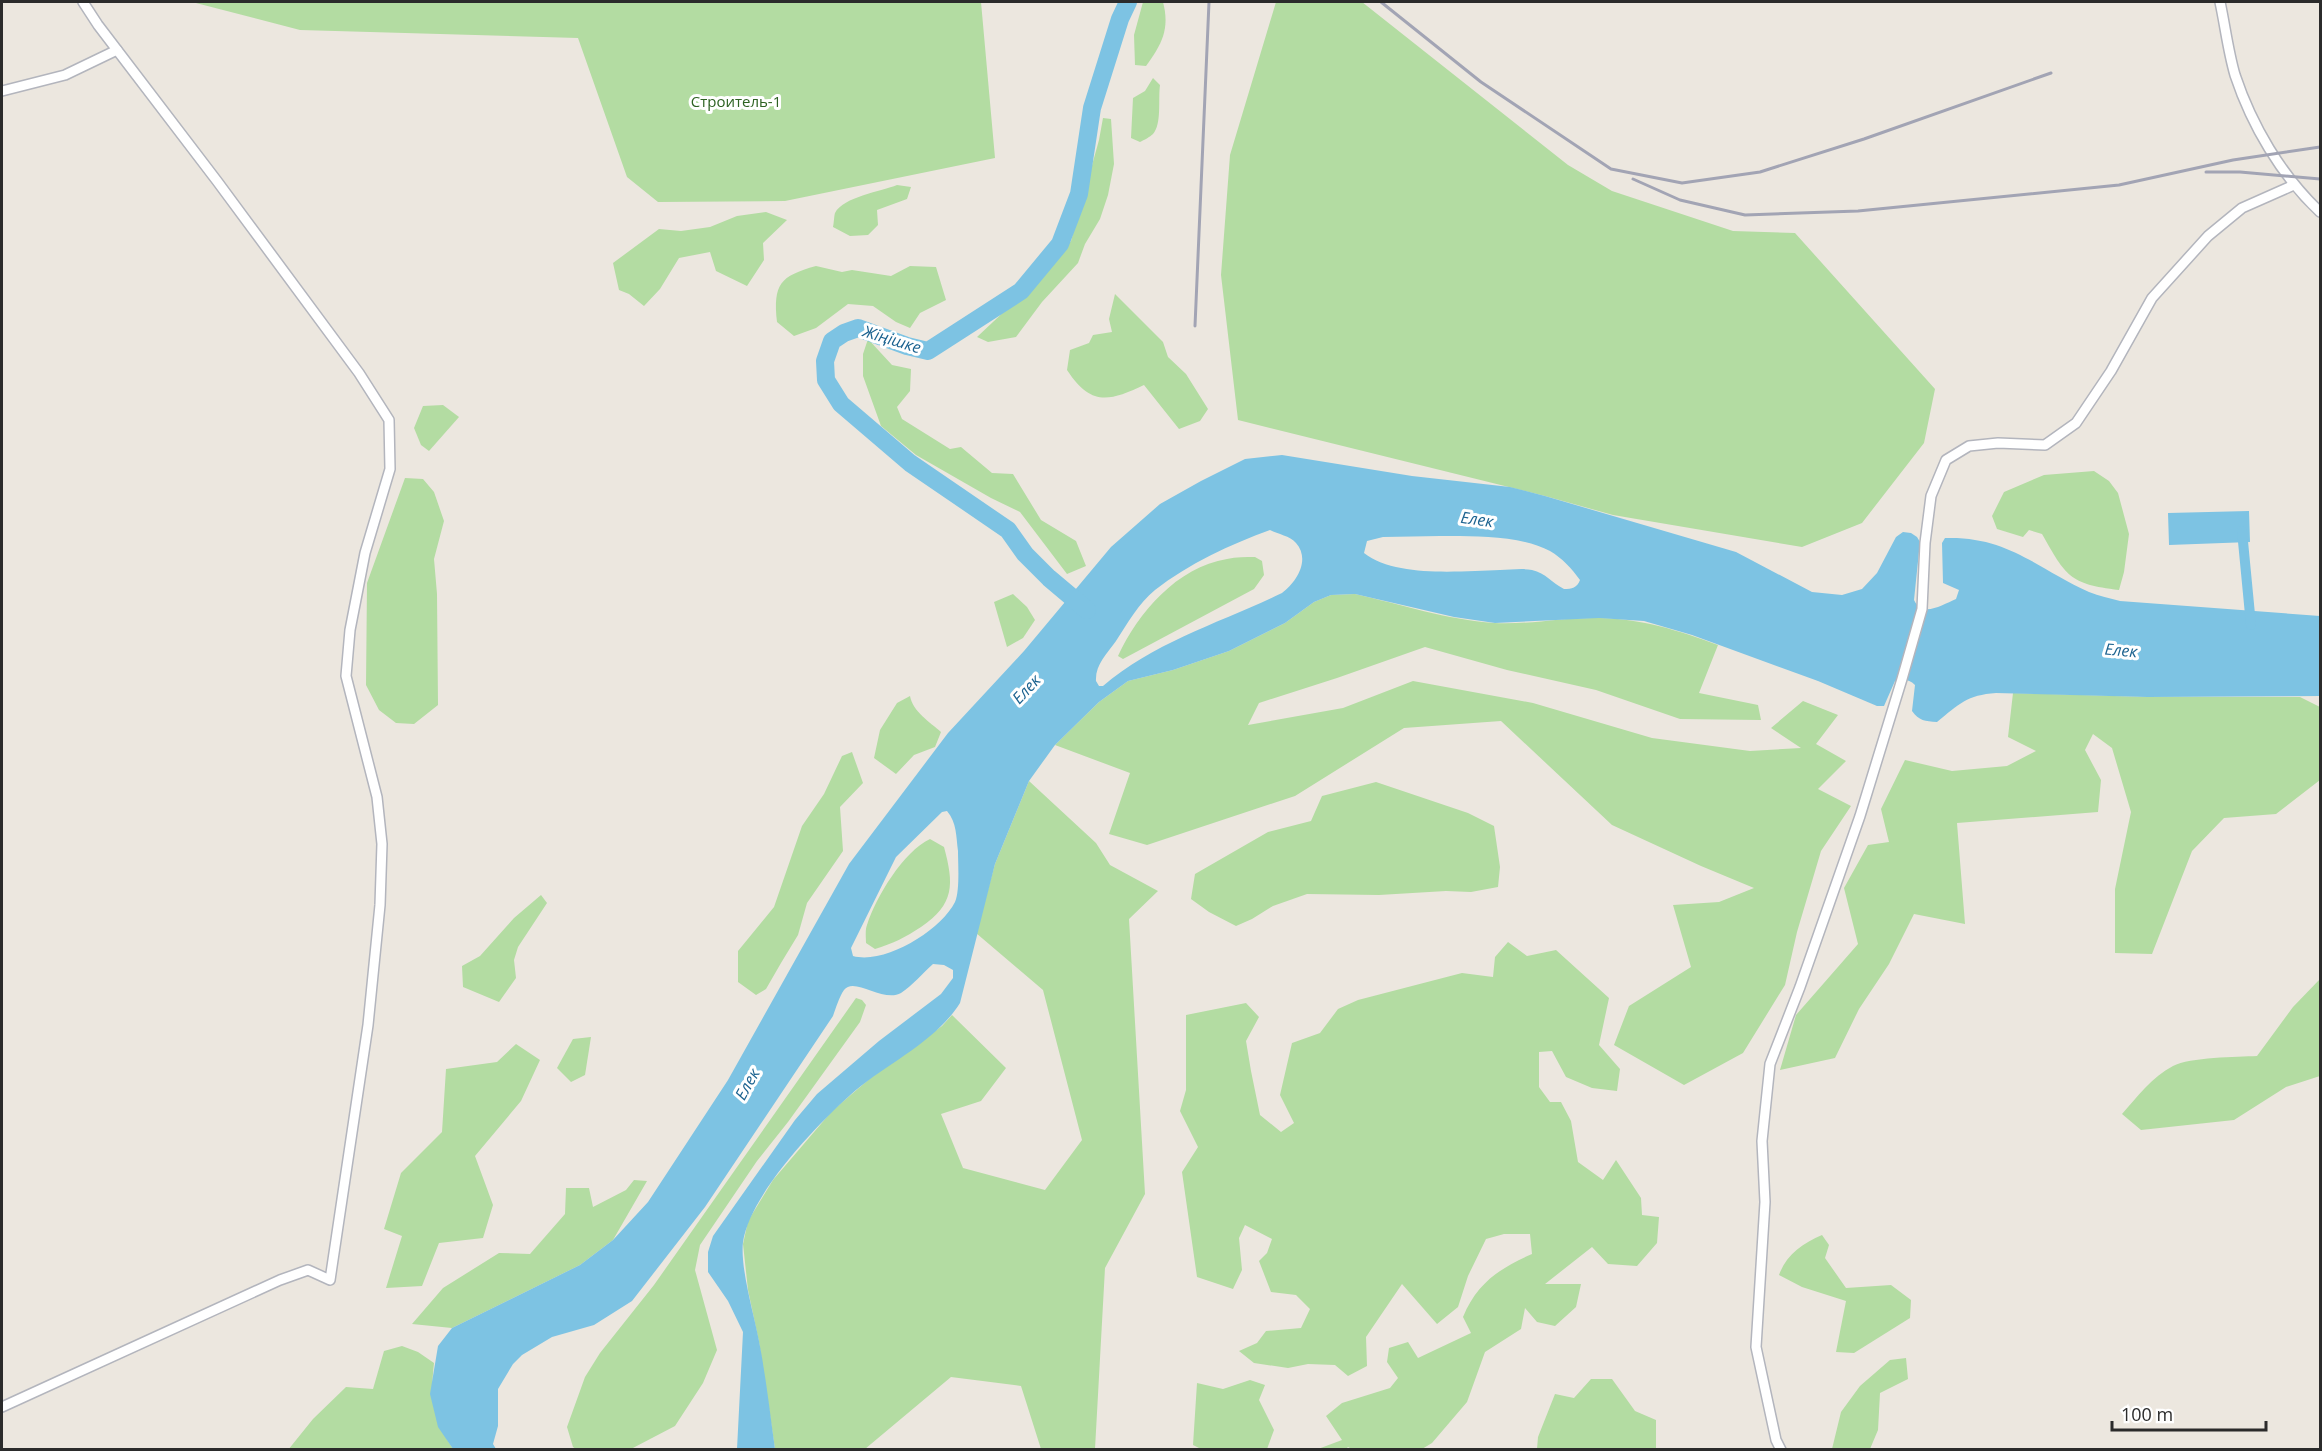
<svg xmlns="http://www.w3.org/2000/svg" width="2322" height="1451" font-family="'Open Sans',sans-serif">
  <rect width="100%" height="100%" fill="#ece7df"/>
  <!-- green -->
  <g fill="#b3dca2">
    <polygon points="192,2 981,2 995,158 785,201 658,202 627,177 578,38 300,30"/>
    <path d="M1143 2H1163C1170 29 1162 44 1146 66L1135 65 1134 35Z"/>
    <polygon points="1276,2 1362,2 1568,165 1612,191 1733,231 1795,233 1935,389 1924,443 1862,523 1802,547 1613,515 1545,496 1238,420 1221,275 1230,155"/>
    <path d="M1153 78 1160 85C1158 99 1162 124 1153 134 1150 137 1144 140 1140 142L1131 138 1133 98 1145 91Z"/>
    <polygon points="1103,118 1111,119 1114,164 1108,195 1100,219 1085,244 1078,263 1042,302 1016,337 988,342 977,337 1026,291 1071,241 1099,140"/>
    <path d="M897 185 911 187 907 199 877 210 878 225 868 235 850 236 833 227C834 223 834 216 835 213 843 197 882 191 897 185Z"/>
    <polygon points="766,212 787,220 763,243 764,260 747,286 716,271 710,252 679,258 660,289 644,306 629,294 619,290 613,263 659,229 681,231 710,227 737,216"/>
    <path d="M816 266 842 272 852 270 891 276 910 266 936 267 946 300 920 313 910 328 896 322 873 306 848 304 816 328 794 336 777 322C773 284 780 276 816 266Z"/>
    <path d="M1115 294 1163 342 1168 357 1186 374 1208 409 1200 421 1179 429 1144 385C1108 402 1091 406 1067 370L1070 350 1089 343 1093 335 1112 332 1109 319Z"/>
    <polygon points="868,339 892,365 911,369 910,391 897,407 902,419 950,449 961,447 992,473 1013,474 1041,520 1076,541 1086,566 1067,574 1020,512 991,498 916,455 881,426 863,376 863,354"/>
    <polygon points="443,405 459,417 429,451 421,445 414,428 423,406"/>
    <path d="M2094 471 2109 481 2118 493 2129 534 2124 572 2119 590C2069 584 2066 576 2042 534L2029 530 2023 537 1997 529 1992 516 2004 492 2044 475Z"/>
    <polygon points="405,478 423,479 434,492 444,521 434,559 437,594 438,705 414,724 396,723 379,710 366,685 367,583"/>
    <path d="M1255 557 1262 561 1264 575 1254 589 1123 659 1118 656C1138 613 1177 567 1227 559 1236 557 1246 557 1255 557Z"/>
    <polygon points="1013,594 1027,607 1035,620 1023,638 1007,647 994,602"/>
    <path d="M1355 594C1400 604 1448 620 1494 623 1527 625 1565 617 1599 618 1643 619 1677 630 1718 645L1699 693 1758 705 1761 720 1680 719 1596 690 1507 670 1425 647 1337 678 1259 703 1248 725 1343 708 1413 681 1533 703 1652 738 1750 751 1801 748 1771 728 1803 701 1838 715 1816 744 1846 761 1818 789 1851 806 1821 851 1797 932 1785 985 1743 1053 1684 1085 1614 1045 1629 1006 1691 967 1673 905 1719 902 1754 888 1701 866 1612 825 1501 721 1404 728 1295 796 1147 845 1109 834 1130 773 1055 745 1099 702 1128 681 1173 670 1229 651 1285 623 1314 602 1331 595Z"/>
    <polygon points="2013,693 2147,697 2300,697 2320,707 2320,780 2276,814 2224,818 2192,851 2152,954 2115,953 2115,889 2131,812 2112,748 2093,734 2085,750 2101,780 2098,812 1957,823 1965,924 1914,914 1889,964 1859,1009 1835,1058 1780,1070 1796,1015 1858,944 1844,888 1868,845 1889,842 1881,809 1905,760 1952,771 2007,766 2036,751 2008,737"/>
    <path d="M910 696C913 712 930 722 941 732L935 747 914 755 896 774 874 758 880 730 897 703Z"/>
    <polygon points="852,752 863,783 840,807 843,851 807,903 798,935 781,963 766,989 756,995 738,982 738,951 774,907 802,826 824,794 842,756"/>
    <polygon points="1029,781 1096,843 1110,865 1158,891 1129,919 1145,1194 1105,1268 1095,1449 1041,1449 1021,1386 951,1377 865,1449 775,1449 759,1342 748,1290 743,1244 748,1221 773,1180 832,1111 874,1075 942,1026 952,1015 1006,1068 981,1101 941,1114 963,1168 1045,1190 1082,1140 1043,990 976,933 995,864"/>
    <polygon points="1376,782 1468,813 1494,826 1500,867 1498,887 1471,892 1446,891 1379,895 1307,894 1273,906 1252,919 1236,926 1209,912 1191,899 1195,874 1268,832 1311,821 1322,796"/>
    <path d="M930 839 944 847C954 884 955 904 921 927 906 937 892 944 875 949L866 943C866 937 865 930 867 925 876 897 903 852 930 839Z"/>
    <polygon points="541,895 547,903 518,947 514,960 516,978 499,1002 463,987 462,966 480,956 514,918"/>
    <path d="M1508 942 1527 956 1556 950 1609 998 1599 1045 1620 1069 1617 1091 1592 1088 1566 1077 1552 1051 1539 1052V1087L1550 1102H1561L1571 1121 1578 1162 1603 1180 1616 1160 1641 1198 1642 1215 1659 1217 1657 1243 1637 1266 1608 1264 1592 1247 1545 1284H1581L1576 1307 1555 1326 1537 1322 1525 1308 1521 1329 1485 1352 1467 1402 1432 1443 1422 1449 1354 1450 1348 1447 1346 1449H1318L1342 1440 1326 1416 1342 1403 1390 1388 1398 1378 1387 1362 1389 1348 1408 1342 1418 1358 1471 1333 1463 1317C1477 1283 1500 1268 1532 1254L1530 1234H1504L1486 1239 1468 1276 1458 1307 1437 1324 1402 1284 1366 1337 1367 1366 1348 1376 1335 1365 1308 1364 1288 1368 1254 1363 1239 1351 1257 1343 1266 1331 1301 1328 1310 1309 1296 1295 1271 1292 1259 1261 1267 1253 1272 1239 1245 1225 1239 1238 1242 1270 1233 1289 1197 1277 1182 1172 1198 1147 1180 1111 1186 1090V1015L1246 1003 1259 1017 1246 1041 1251 1071 1260 1115 1281 1132 1294 1123 1280 1095 1292 1043 1320 1033 1338 1009 1358 1000 1462 973 1493 977 1495 957Z"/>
    <path d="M2320 979V1076L2286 1087 2234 1120 2141 1130 2122 1114C2137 1097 2152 1077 2173 1066 2190 1057 2237 1057 2257 1056L2293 1007Z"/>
    <polygon points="856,998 862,1000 866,1005 860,1022 788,1122 757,1161 700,1245 695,1270 717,1350 703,1383 675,1426 631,1449 576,1449 573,1447 567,1427 585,1377 600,1353 654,1285"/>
    <polygon points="591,1037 585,1075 571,1082 557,1068 573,1039"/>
    <polygon points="516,1044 540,1060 521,1101 475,1156 493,1205 483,1238 439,1243 422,1286 386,1288 402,1236 384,1229 401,1173 442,1132 446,1069 497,1062"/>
    <polygon points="634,1180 647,1181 613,1240 580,1265 452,1328 412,1324 443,1288 499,1253 530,1254 565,1214 566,1188 589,1188 593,1207 626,1190"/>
    <path d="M1822 1235 1829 1245 1825 1258 1846 1288 1891 1285 1911 1300 1910 1318 1854 1353 1836 1352 1846 1301 1802 1287 1779 1275C1786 1255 1803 1243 1822 1235Z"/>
    <path d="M402 1346 418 1352 434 1363C430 1401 432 1416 453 1449L288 1450 313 1419 346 1387 373 1389 384 1351Z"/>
    <polygon points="1906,1358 1908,1379 1880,1393 1878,1430 1870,1449 1832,1449 1841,1412 1860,1386 1890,1360"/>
    <polygon points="1591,1379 1612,1379 1635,1411 1656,1420 1656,1449 1537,1449 1538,1437 1555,1394 1574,1398"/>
    <polygon points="1250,1380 1265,1385 1259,1400 1274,1430 1267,1449 1201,1449 1193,1445 1197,1383 1223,1389"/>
  </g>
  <!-- water -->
  <g fill="#7dc3e3" fill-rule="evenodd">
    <path d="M1282 455 1412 476 1510 487 1545 496 1736 552 1812 592 1842 595 1862 589 1877 573 1896 537 1903 532 1911 533 1917 537 1920 542 1914 600C1922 618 1942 605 1956 599L1959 590 1943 583 1942 543 1945 538C2008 536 2036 568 2089 592 2099 596 2110 598 2120 601L2320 616V696L2147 697 1996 693C1967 695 1959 704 1937 722 1925 721 1919 721 1912 711L1915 685C1909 679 1903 679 1895 681L1884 706H1877L1818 681 1692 635 1644 621 1599 618 1495 623 1454 617 1355 594 1331 595 1314 602 1285 623 1229 651 1173 670 1128 681 1099 702 1055 745 1029 781 995 864 960 1003C936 1041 890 1062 856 1090 819 1122 750 1194 743 1242 740 1268 754 1314 759 1341 766 1377 770 1413 775 1449H737L743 1332 728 1301 708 1272V1252L713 1236 795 1120 817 1094 879 1041 941 994 953 978V970L944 965 933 964C923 973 912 986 901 993 883 1003 854 976 844 990 839 997 836 1008 833 1016L705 1207 632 1301 594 1325 552 1337 522 1355 513 1364 498 1389V1426L493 1444 496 1449H453L438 1427 430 1394 438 1346 452 1328 580 1265 613 1240 648 1202 728 1080 849 864 948 733 1024 651 1111 547 1160 504 1201 481 1245 459ZM1270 530C1278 534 1290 536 1296 543 1311 560 1296 583 1282 593 1222 622 1154 642 1103 686H1099L1096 681C1095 665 1107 654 1116 641 1127 624 1139 603 1155 590 1188 564 1231 544 1270 530ZM1440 536C1472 536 1521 535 1550 551 1562 558 1572 569 1580 580 1577 588 1572 589 1564 589 1552 583 1546 573 1532 570 1522 568 1510 570 1500 570 1461 571 1396 578 1364 553L1367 541 1383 537ZM947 811C957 823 956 836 958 851 958 863 960 891 955 902 941 930 885 965 853 956L851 948 896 857 942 812Z"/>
    <polygon points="2249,511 2250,542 2169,545 2168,513"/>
  </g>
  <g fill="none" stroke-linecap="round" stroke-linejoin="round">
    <!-- canal -->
    <polyline stroke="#7dc3e3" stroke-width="10" points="2242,531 2251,625"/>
    <!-- river -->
    <polyline stroke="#7dc3e3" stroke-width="18" points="1087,610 1049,578 1025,554 1008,530 910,463 841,404 826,380 825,361 832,341 844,333 858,328 907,346 928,351 1021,291 1060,244 1079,194 1092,108 1120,19 1128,2"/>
    <!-- street casing -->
    <g stroke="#b3b5bd" stroke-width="12">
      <g id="street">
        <path d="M2220 2C2225 25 2228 51 2235 75 2252 126 2281 175 2320 212"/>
        <polyline points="2,91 65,75 117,50"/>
        <polyline points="2,1407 280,1280 308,1270 330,1280 368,1025 380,905 382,844 377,797 346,676 350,630 365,553 390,469 389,420 359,373 217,181 98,25 83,2"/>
        <polyline points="1781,1450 1776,1440 1756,1347 1765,1202 1762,1141 1770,1064 1800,987 1860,816 1902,679 1922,609 1925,543 1931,496 1946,460 1969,446 1998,443 2045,445 2076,423 2111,371 2152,298 2208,236 2242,208 2294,185"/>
      </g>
    </g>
    <!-- street -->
    <use href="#street" stroke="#fff" stroke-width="9"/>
    <!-- rail -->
    <g stroke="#a2a4b4" stroke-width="3">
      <polyline points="1381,2 1481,82 1611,169 1682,183 1760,172 1864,139 2051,73"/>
      <polyline points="2206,172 2240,172 2320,179"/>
      <polyline points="1633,179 1680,200 1745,215 1858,211 2119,185 2233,160 2320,147"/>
      <polyline points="1195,326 1209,2"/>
    </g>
  </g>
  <g text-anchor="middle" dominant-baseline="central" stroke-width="6" stroke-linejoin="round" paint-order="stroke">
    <!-- park labels -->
    <g font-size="15" fill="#2d6222" stroke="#fff">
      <text x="736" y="101">Строитель-1</text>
    </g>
    <!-- water labels -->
    <g font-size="16" font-style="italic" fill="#1b628f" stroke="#fff">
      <text transform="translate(892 339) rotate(17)">Жіңішке</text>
      <text transform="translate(1477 519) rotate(8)">Елек</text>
      <text transform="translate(2121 650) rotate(5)">Елек</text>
      <text transform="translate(1026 689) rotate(-47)">Елек</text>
      <text transform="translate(747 1084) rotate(-61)">Елек</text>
    </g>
  </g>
  <!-- border -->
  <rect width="2322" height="1451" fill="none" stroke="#2b2b2b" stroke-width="6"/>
  <!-- scale -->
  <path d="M2112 1421v9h154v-9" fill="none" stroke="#2b2b2b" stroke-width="3"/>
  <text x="2121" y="1421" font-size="18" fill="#2b2b2b" stroke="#ffffff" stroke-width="4.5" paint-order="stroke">100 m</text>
</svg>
